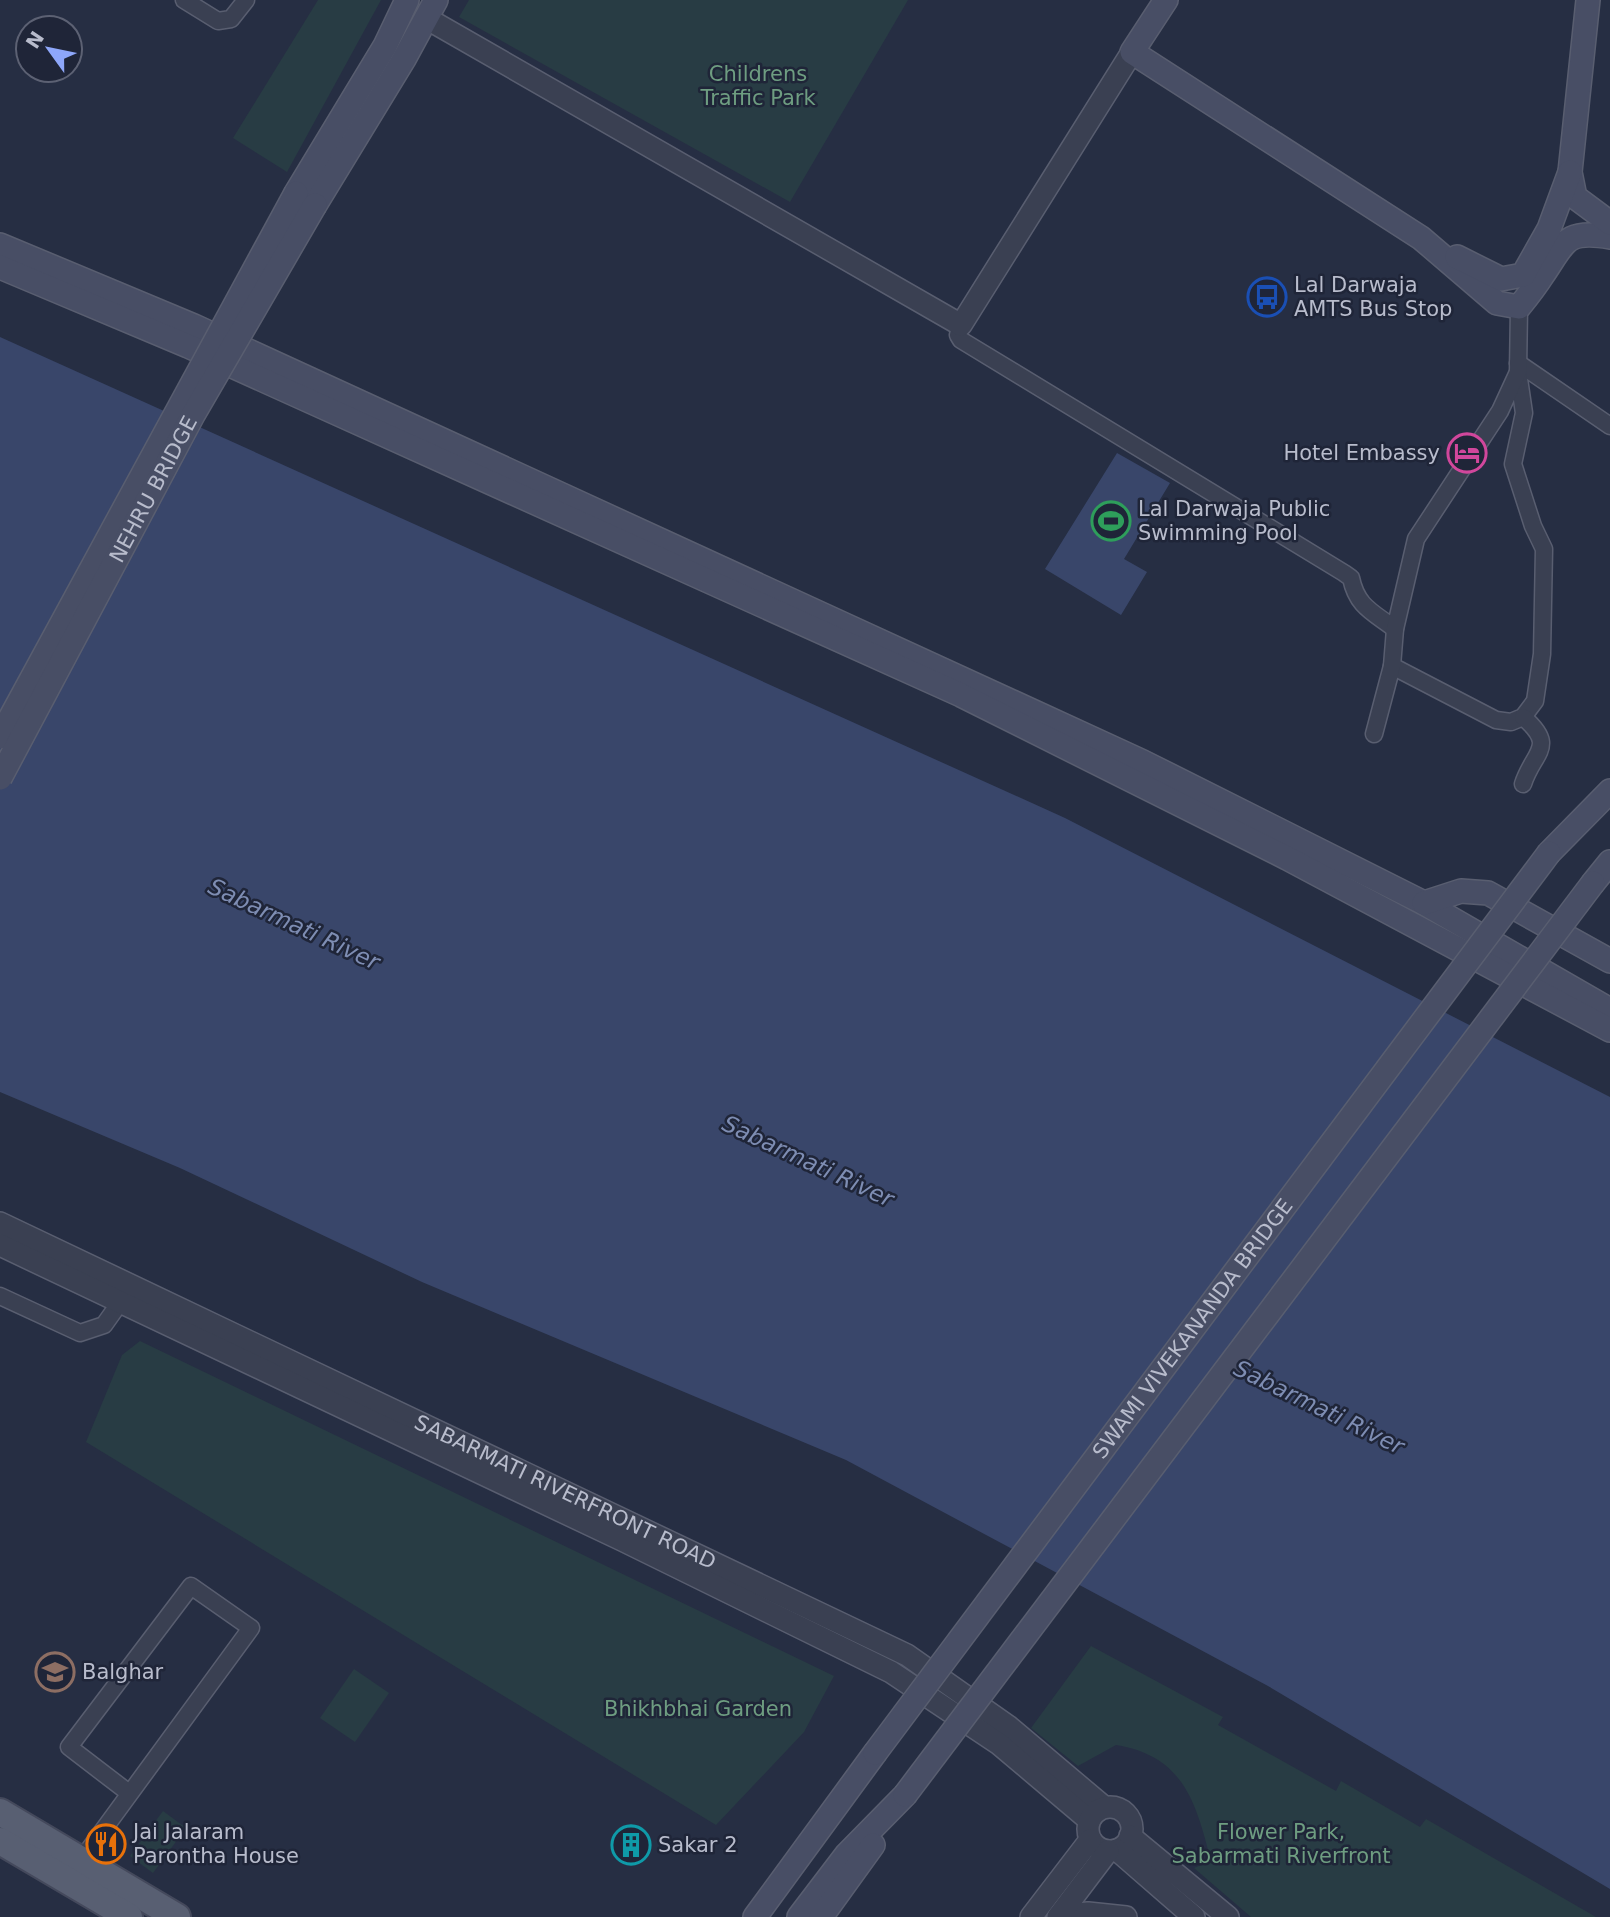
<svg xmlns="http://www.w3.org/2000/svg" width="1610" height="1917" font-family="'DejaVu Sans',sans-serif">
  <rect width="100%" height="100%" fill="#262e43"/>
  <!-- green -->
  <g fill="#283c44">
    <polygon points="318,0 381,0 287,172 233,138"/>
    <polygon points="469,0 908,0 790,202 459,17"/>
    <polygon points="140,1341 834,1676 804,1732 716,1825 86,1442 122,1355"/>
    <path d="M1091 1646 1223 1717 1218 1725 1336 1791 1341 1781 1420 1827 1426 1819 1596 1917H1251L1194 1868 1211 1861C1196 1803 1184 1756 1116 1745L1078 1766 1031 1728Z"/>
    <polygon points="354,1669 389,1693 355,1742 320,1718"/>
    <polygon points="163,1811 186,1828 153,1873 130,1856"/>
  </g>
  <!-- water -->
  <g fill="#39466a">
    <polygon points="0,337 1065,818 1610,1097 1610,1889 1268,1686 846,1460 422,1282 180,1168 0,1092"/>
    <polygon points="1117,453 1170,483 1124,559 1147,572 1121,615 1045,569"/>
  </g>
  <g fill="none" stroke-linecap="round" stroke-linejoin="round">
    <!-- minor casing -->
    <g stroke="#595e70" stroke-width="19">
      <g id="minor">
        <polyline points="184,0 218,21 231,19 246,0"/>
        <path d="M961 325 958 335 961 340 1344 573 1351 578C1357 607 1373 612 1395 629"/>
        <polyline points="1518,363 1610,426"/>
        <polyline points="1392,666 1496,720 1511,722 1523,717 1535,701 1542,654 1544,549 1533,526 1513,464 1524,413 1518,372"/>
        <polyline points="1374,734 1392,666 1395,629 1416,539 1500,411 1518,372 1519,307"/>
        <path d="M1523 784C1533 752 1558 747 1523 717"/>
        <polyline points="0,1296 80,1333 104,1325 126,1294"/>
        <polyline points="82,1859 251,1628 191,1586 69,1747 129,1793"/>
      </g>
    </g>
    <!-- tertiary casing -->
    <g stroke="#595e70" stroke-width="24">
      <g id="tertiary">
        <polyline points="426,18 961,325 1132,52"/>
        <path id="s1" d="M0 1223 907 1655 1008 1726 1104 1807"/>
        <polyline points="0,1245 622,1540 891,1672 999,1744 1089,1820"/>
        <circle cx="1110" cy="1829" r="22"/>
        <polyline points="1130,1836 1228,1917"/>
        <polyline points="1117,1850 1194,1917"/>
        <polyline points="1059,1916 1088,1913 1126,1917"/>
        <polyline points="1031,1917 1090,1840"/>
        <polyline points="1058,1917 1108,1851"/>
      </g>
    </g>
    <!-- secondary casing -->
    <g stroke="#595e70" stroke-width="26">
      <g id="secondary">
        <path d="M1166 0 1132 52 1421 238 1497 303 1519 307C1527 297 1535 287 1542 276 1565 243 1564 229 1610 237"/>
        <polyline points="1588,0 1570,172 1575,197 1610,223"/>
        <polyline points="296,193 385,46 407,0"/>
        <polyline points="315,205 404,59 436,0"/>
        <polyline points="0,245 194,326 1143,762 1424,903 1610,1010"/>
        <polyline points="1457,257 1501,279 1523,275 1549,229 1570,172"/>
        <polyline points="0,267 188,346 961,695 1287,858 1610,1030"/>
        <polyline points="1549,853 1610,791"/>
        <polyline points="1593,883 1610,862"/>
        <polyline points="1424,903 1461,891 1488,893 1610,961"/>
        <polyline points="755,1917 875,1753"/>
        <polyline points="799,1917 847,1854 905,1795"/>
        <polyline points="821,1917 873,1845"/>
      </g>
    </g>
    <!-- primary casing -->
    <g stroke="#44495c" stroke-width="30">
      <g id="primary">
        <polyline points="0,1812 177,1917"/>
        <polyline points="0,1841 129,1917"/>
      </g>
    </g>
    <!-- minor -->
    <use href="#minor" stroke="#3a4052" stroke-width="16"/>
    <!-- tertiary -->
    <use href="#tertiary" stroke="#3a4052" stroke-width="21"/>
    <!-- secondary -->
    <use href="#secondary" stroke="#484e65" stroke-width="23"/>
    <!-- primary -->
    <use href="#primary" stroke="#585f72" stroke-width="26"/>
    <!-- secondary-bridge casing -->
    <g stroke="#595e70" stroke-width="26" stroke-linecap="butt">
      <g id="secondary-bridge">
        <polyline points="0,737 296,193"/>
        <path id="s2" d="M0 778 193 415 315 205"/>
        <path id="s3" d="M875 1753 1549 853"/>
        <polyline points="905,1795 1593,883"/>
      </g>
    </g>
    <!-- secondary-bridge -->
    <use href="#secondary-bridge" stroke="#484e65" stroke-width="23"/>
  </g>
  <!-- icons -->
  <defs>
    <g id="bus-ring" transform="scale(2.0125)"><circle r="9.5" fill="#1f2538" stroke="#1a4fb4" stroke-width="1.5"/><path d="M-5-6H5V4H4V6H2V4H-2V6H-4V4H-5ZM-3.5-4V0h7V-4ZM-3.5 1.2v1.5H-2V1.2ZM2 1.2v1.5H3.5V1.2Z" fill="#1a4fb4"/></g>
    <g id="hotel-ring" transform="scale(2.0125)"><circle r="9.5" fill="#1f2538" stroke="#d1479c" stroke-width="1.5"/><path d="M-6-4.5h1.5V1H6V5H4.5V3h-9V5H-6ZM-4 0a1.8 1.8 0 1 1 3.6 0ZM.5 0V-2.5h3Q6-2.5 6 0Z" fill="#d1479c"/></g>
    <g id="stadium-ring" transform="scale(2.0125)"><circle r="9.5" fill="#1f2538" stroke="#2e9e5b" stroke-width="1.5"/><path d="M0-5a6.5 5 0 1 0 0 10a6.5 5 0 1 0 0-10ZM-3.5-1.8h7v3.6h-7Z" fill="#2e9e5b"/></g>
    <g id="school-ring" transform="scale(2.0125)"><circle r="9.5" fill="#1f2538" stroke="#8d6e63" stroke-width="1.5"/><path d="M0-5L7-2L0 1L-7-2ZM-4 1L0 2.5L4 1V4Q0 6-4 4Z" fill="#8d6e63"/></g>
    <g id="restaurant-ring" transform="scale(2.0125)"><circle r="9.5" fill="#1f2538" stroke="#e8710a" stroke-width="1.5"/><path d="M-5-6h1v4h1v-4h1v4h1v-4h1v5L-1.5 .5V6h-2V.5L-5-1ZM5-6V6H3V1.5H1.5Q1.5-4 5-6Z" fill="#e8710a"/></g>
    <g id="building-ring" transform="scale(2.0125)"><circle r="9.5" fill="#1f2538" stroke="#0f9aa8" stroke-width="1.5"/><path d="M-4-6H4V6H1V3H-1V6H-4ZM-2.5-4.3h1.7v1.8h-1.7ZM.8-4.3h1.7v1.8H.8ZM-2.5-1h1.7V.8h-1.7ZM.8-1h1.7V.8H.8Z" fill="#0f9aa8"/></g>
  </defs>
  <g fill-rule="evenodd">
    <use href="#bus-ring" x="1267" y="297"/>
    <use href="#hotel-ring" x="1467" y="453"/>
    <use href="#stadium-ring" x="1111" y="521"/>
    <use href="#school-ring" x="55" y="1672"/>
    <use href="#restaurant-ring" x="106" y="1844"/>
    <use href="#building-ring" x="631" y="1845"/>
  </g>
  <g text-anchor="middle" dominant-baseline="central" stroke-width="5" stroke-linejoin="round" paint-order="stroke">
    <!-- park labels -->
    <g font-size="21" fill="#6e9d81" stroke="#1f2538">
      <text x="758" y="74">Childrens<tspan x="758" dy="24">Traffic Park</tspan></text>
      <text x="698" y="1709">Bhikhbhai Garden</text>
      <text x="1281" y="1832">Flower Park,<tspan x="1281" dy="24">Sabarmati Riverfront</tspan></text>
    </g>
    <!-- poi labels -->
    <g font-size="21" fill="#b8bccc" stroke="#1f2538" text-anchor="start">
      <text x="1294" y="285">Lal Darwaja<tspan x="1294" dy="24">AMTS Bus Stop</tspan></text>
      <text x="1440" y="453" text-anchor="end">Hotel Embassy</text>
      <text x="1138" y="509">Lal Darwaja Public<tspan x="1138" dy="24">Swimming Pool</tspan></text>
      <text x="82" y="1672">Balghar</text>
      <text x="133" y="1832">Jai Jalaram<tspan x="133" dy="24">Parontha House</tspan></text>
      <text x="658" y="1845">Sakar 2</text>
    </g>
    <!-- street labels -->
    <g font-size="21" fill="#b8bccc" stroke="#1f2538">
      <text stroke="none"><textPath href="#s2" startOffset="327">NEHRU BRIDGE</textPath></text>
      <text stroke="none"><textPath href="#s3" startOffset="530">SWAMI VIVEKANANDA BRIDGE</textPath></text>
      <text stroke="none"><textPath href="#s1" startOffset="626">SABARMATI RIVERFRONT ROAD</textPath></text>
    </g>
    <!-- water labels -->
    <g font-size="23" font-style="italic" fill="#7e8db3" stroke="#1f2538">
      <text transform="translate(294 924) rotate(25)">Sabarmati River</text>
      <text transform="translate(808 1161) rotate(25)">Sabarmati River</text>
      <text transform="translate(1319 1407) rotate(26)">Sabarmati River</text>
    </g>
  </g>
  <!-- north arrow -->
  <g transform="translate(49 49) rotate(303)"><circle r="33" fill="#1f2538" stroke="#5c6173" stroke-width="2"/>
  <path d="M0-5L12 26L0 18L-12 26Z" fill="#8ea7fa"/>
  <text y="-10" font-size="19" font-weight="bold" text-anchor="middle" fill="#b8bccc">N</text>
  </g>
</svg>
